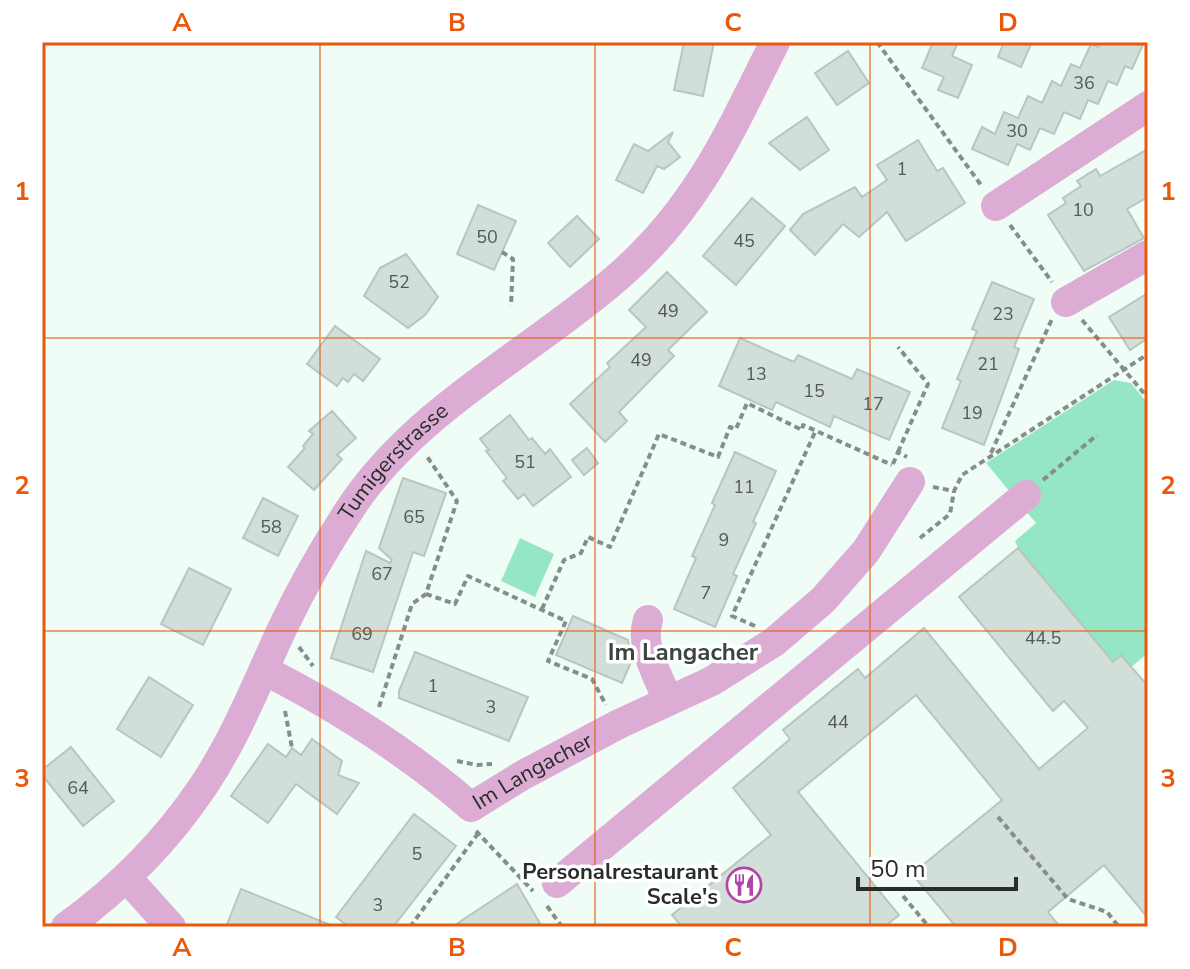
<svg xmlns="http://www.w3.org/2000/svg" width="1190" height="969" font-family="'Nunito Sans',sans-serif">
  <rect width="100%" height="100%" fill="#effdf6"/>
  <!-- green -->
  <g fill="#94e6c5">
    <polygon points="1114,380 1131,383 1148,404 1148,653 1131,667 1121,655 1113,661 1018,548 1015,541 1036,523 986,463"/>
    <polygon points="520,538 554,554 535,597 501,581"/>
  </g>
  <!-- building -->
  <g fill="#d2dfd9" stroke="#b9c6c0" stroke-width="2">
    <polygon points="684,42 714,42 703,96 674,90"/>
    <polygon points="933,42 958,42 952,56 972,65 958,98 938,90 944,77 922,68"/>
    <polygon points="1004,42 1032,42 1021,67 998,57"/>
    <polygon points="1100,42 1144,42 1132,69 1125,66 1117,85 1108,81 1098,104 1088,100 1080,119 1064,112 1054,134 1040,128 1030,150 1017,144 1008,165 972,149 982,127 995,134 1004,112 1018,118 1028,96 1042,103 1052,81 1061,86 1071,64 1080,68 1091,44 1098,47"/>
    <polygon points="848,51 869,83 837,105 815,73"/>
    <polygon points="807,117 829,150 800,170 769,143"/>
    <polygon points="673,132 668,142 680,157 664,169 657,166 643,193 616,180 634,144 648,151"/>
    <polygon points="918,140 937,171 943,168 965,203 906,241 887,212 859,237 843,224 815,255 790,230 803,214 855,187 862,197 887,180 877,165"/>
    <polygon points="1148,149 1148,197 1127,209 1144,238 1084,271 1048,215 1066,203 1063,198 1081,186 1077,181 1096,169 1100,176"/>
    <polygon points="752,198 785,226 736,285 703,256"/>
    <polygon points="478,205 516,221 494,270 457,254"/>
    <polygon points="577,216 599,239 570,267 548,243"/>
    <polygon points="406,254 438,297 425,315 408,328 364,296 380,268"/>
    <polygon points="667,272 707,312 668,350 674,356 619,412 627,421 605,442 570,404 610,367 607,363 646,327 629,310"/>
    <polygon points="992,282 1034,299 1014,347 1019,349 984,445 942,428 961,381 957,379 977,331 972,329"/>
    <polygon points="1148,293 1148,338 1130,350 1109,317"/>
    <polygon points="335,326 380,359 363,381 354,374 348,382 343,378 337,386 307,364"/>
    <polygon points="740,338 794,362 798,355 852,379 857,369 910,392 889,440 834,416 830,427 776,402 772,410 719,386"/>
    <polygon points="332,411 356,438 337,455 342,459 314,490 288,467 305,448 303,446 313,434 309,431"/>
    <polygon points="510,415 529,440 532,438 545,454 550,449 571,477 533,506 524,494 518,499 503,481 507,478 486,451 489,450 480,439"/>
    <polygon points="587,448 598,463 584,475 572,460"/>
    <polygon points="735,452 776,471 753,522 756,523 733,574 737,576 715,627 674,609 696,558 692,556 715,505 712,503"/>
    <polygon points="403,478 446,493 424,556 413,552 373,672 331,658 366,551 390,563 392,560 379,548"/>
    <polygon points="263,498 298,516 278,556 243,538"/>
    <polygon points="1018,548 1113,662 1121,655 1148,686 1148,918 1104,865 1048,912 1060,927 956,927 912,874 1002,800 916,695 798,792 899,915 884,927 682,927 672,915 771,835 733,788 790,739 783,730 858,669 865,678 924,628 1039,769 1088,728 1064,701 1053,711 959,597"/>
    <polygon points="189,568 231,589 203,645 161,624"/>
    <polygon points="573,616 628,640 632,660 622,683 556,655"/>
    <polygon points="415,652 528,697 509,741 399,698 399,691"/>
    <polygon points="149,677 193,705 161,757 117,729"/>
    <polygon points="312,739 342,761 338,775 359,783 337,814 296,784 268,823 231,796 268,744 286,757 292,748 301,755"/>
    <polygon points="71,747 114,801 83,826 42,775 42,770"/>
    <polygon points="414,814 456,846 393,927 349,927 336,917"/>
    <polygon points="517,884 542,927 452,927"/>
    <polygon points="241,889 333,926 333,927 226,927"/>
  </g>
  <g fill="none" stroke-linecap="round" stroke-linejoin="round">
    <!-- path -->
    <g stroke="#858e8a" stroke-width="4" stroke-dasharray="6 4" stroke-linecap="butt">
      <polyline points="877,42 981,185"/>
      <polyline points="1010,225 1052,282"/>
      <polyline points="502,252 513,259 511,306"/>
      <polyline points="1082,320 1148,398"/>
      <polyline points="898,452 928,384 898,347"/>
      <polyline points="991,453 1052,319"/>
      <polyline points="893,464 898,452 907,457"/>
      <polyline points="1043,480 1097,435"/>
      <polyline points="933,487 954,491 962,475 1148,354"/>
      <polyline points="920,538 950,514 954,491"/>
      <polyline points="426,594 455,604 468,576 566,621 548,661 592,679 606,705"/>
      <polyline points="542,609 564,560 581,553 588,537 610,547 659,434 718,457 730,427 736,429 747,403 802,430 803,425 892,465"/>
      <polyline points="755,626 732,616 815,432"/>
      <polyline points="299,647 313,666"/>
      <polyline points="379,707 412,604 426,594 457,501 426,455"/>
      <polyline points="285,711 292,748"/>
      <polyline points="457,761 477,765 492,764"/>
      <polyline points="998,817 1068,899 1107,912 1119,927"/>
      <polyline points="476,831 533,891"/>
      <polyline points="903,896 929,927"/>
      <polyline points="547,906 562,927"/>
      <polyline points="410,927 479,832"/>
    </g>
    <!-- minor -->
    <g stroke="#dcacd5" stroke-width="30">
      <polyline points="996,206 1148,106"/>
      <polyline points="1066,302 1148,255"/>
      <path d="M648 620C639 646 659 677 668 701"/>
      <path id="s1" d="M264 670C338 708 408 752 471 807L523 775 619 724 712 681 774 642 823 600 866 551 910 482"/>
      <polyline points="127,878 171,927"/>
      <polyline points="557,883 1026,495"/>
      <path id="s2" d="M66 927C121 887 166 842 204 785 236 737 258 681 282 629 303 585 327 543 354 503 421 406 532 352 619 276 697 208 730 132 775 42"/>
    </g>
  </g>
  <!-- grid -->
  <path fill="none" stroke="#e8590c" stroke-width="2" stroke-opacity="0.55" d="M320 42V927M595 42V927M870 42V927M42 338H1148M42 631H1148"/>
  <!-- icons -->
  <defs>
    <g id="restaurant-ring" transform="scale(1.8)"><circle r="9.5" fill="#fff" stroke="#af45a6" stroke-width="1.5"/><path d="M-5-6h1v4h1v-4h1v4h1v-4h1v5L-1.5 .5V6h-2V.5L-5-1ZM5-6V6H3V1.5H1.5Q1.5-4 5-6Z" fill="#af45a6"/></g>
  </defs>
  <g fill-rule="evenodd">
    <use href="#restaurant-ring" x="744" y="885"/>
  </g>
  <g text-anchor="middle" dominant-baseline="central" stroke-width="7" stroke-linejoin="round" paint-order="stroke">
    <!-- number labels -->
    <g font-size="18" fill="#525a56">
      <text x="1084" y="83">36</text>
      <text x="1017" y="131">30</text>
      <text x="902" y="169">1</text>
      <text x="1083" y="210">10</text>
      <text x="487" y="237">50</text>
      <text x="744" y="241">45</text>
      <text x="399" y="282">52</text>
      <text x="668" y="311">49</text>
      <text x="1003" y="314">23</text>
      <text x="641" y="360">49</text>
      <text x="988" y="364">21</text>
      <text x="756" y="374">13</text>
      <text x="814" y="391">15</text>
      <text x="873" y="404">17</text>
      <text x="972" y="413">19</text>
      <text x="525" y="462">51</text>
      <text x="744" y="487">11</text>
      <text x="414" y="517">65</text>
      <text x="271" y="527">58</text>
      <text x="724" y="540">9</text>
      <text x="382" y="574">67</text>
      <text x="706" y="593">7</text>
      <text x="362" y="634">69</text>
      <text x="1043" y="638">44.5</text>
      <text x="433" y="686">1</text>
      <text x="491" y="707">3</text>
      <text x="838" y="722">44</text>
      <text x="78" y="788">64</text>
      <text x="417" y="854">5</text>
      <text x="378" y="905">3</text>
    </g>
    <!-- street labels -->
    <g font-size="22" fill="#282d2b" stroke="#fff">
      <text stroke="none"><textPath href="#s2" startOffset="576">Tumigerstrasse</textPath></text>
      <text stroke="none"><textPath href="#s1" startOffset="320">Im Langacher</textPath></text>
    </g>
    <!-- poi labels -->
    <g font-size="22" font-weight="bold" fill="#282d2b" stroke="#fff" text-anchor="end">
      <text x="718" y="872">Personalrestaurant<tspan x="718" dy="25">Scale's</tspan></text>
    </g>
    <!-- neighbourhood labels -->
    <g font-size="24" font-weight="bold" fill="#3a4541" stroke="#fff">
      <text x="683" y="652">Im Langacher</text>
    </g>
  </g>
  <!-- border -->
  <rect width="1190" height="969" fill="none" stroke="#ffffff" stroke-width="88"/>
  <!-- scale -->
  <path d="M858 877v12h158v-12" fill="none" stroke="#282d2b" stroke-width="4"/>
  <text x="870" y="877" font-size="24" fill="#282d2b" stroke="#ffffff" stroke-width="6" paint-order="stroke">50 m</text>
  <rect x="44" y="44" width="1102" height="881" fill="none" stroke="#e8590c" stroke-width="3"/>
  <g font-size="26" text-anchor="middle" font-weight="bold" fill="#e8590c">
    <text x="182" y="31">A</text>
    <text x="457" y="31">B</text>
    <text x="733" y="31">C</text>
    <text x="1008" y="31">D</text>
    <text x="22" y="200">1</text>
    <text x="1168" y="200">1</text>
    <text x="22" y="494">2</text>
    <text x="1168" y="494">2</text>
    <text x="22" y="787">3</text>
    <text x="1168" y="787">3</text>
    <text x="182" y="956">A</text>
    <text x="457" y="956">B</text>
    <text x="733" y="956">C</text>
    <text x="1008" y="956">D</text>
  </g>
</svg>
